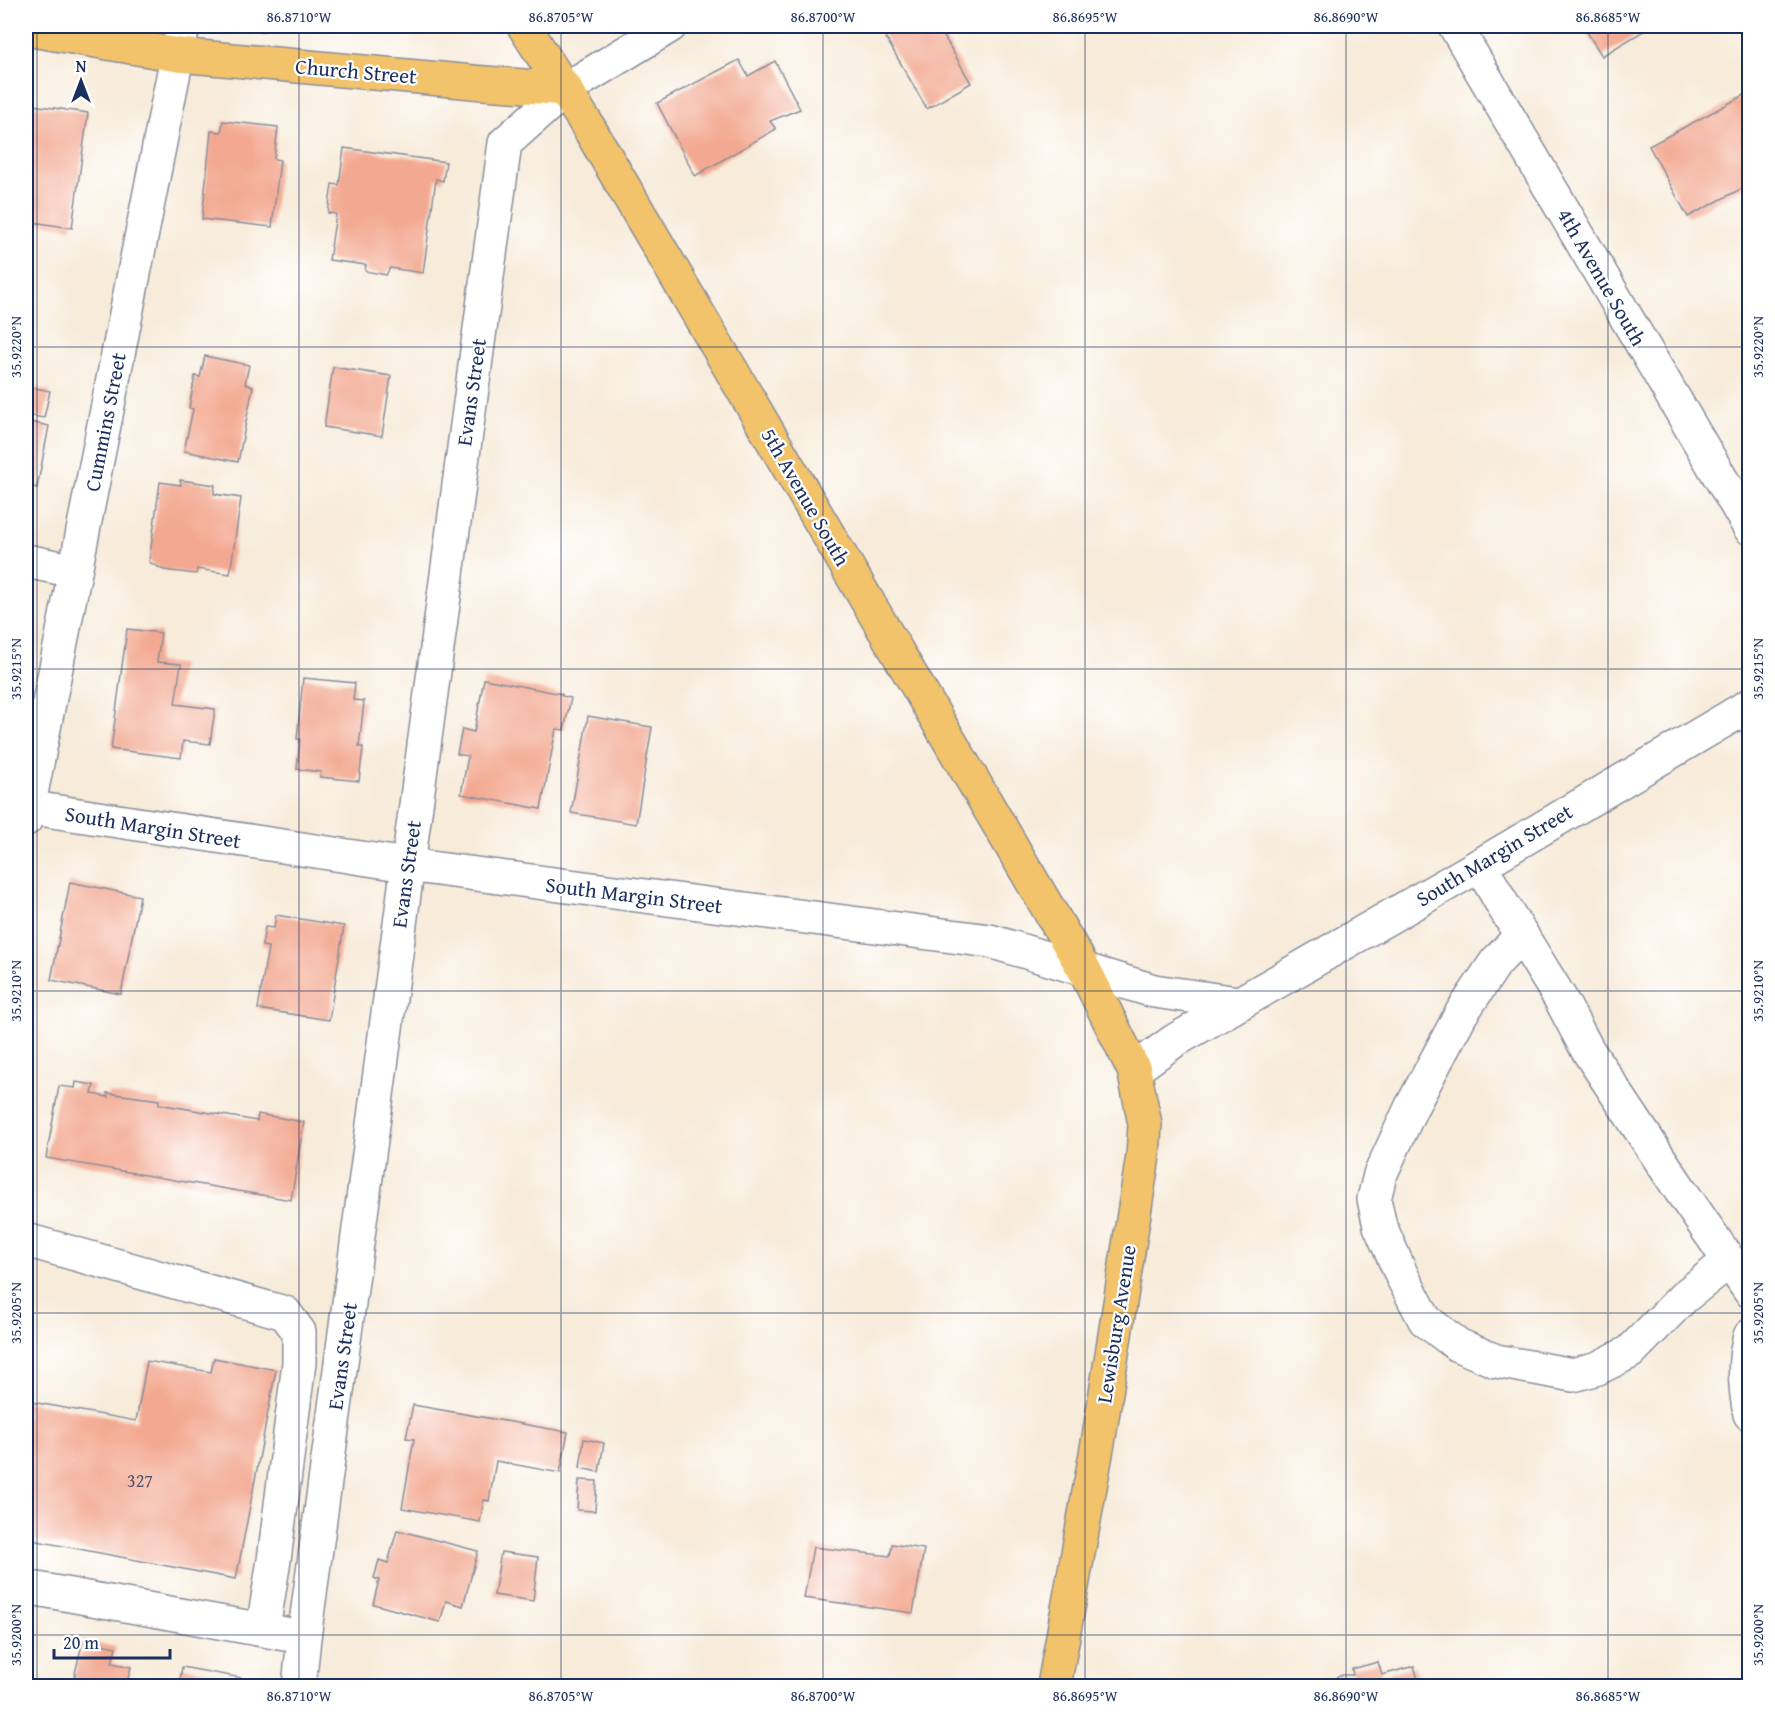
<svg xmlns="http://www.w3.org/2000/svg" width="1775" height="1712" font-family="'Gentium Book Plus',serif">
  <rect width="100%" height="100%" fill="#fff"/>
  <filter id="ink" filterUnits="userSpaceOnUse"><feTurbulence type="fractalNoise" baseFrequency=".0167" numOctaves="2"/><feDisplacementMap in="SourceGraphic" scale="12" xChannelSelector="R" yChannelSelector="G"/><feConvolveMatrix kernelMatrix="1 2 1 2 8 2 1 2 1" color-interpolation-filters="sRGB"/></filter>
  <filter id="wash" filterUnits="userSpaceOnUse"><feTurbulence type="fractalNoise" baseFrequency=".008" numOctaves="4" result="noise"/><feDisplacementMap in="SourceGraphic" scale="24" xChannelSelector="R" yChannelSelector="G"/><feGaussianBlur stdDeviation="1.35" result="paint"/><feColorMatrix in="noise" values="0 0 0 0 0 0 0 0 0 0 0 0 0 0 0 0 0 1.4 0 .05"/><feComposite in="paint" operator="in"/></filter>
  <g filter="url(#wash)">
    <rect width="100%" height="100%" fill="#f7ebd9"/>
    <g id="blocks">
      <!-- building -->
      <g fill="#f3a991">
        <polygon points="257,26 272,26 261,32"/>
        <polygon points="879,26 938,26 971,83 927,109"/>
        <polygon points="1583,26 1652,26 1602,56"/>
        <polygon points="739,60 748,76 775,61 800,109 770,121 776,129 695,176 657,103"/>
        <polygon points="1750,92 1750,184 1688,217 1649,146"/>
        <polygon points="26,104 88,113 72,228 26,221"/>
        <polygon points="223,121 278,127 274,159 280,160 272,227 202,219 211,131 221,132"/>
        <polygon points="344,148 446,162 443,181 436,179 423,273 390,268 386,275 365,271 366,265 329,260 336,214 328,213 332,184 339,185"/>
        <polygon points="205,356 249,365 245,384 253,387 238,462 184,451 193,409 189,408 195,376 200,377"/>
        <polygon points="333,367 391,376 382,436 324,427"/>
        <polygon points="26,386 50,391 44,418 26,415"/>
        <polygon points="26,421 49,426 37,488 26,485"/>
        <polygon points="180,480 215,485 214,494 241,498 230,574 197,569 196,574 164,570 149,562 160,482 181,485"/>
        <polygon points="127,629 161,633 157,662 181,664 175,704 215,709 210,744 183,741 181,758 111,749"/>
        <polygon points="303,678 355,683 353,700 364,701 359,747 363,747 359,781 320,777 321,772 297,769 300,739 297,739"/>
        <polygon points="484,679 562,694 562,696 571,698 564,730 556,729 541,809 461,794 468,756 457,754 462,729 474,732"/>
        <polygon points="588,716 652,727 636,824 571,813"/>
        <polygon points="70,882 140,896 121,994 51,980"/>
        <polygon points="276,915 344,926 329,1020 258,1009 268,947 262,946 265,927 274,928"/>
        <polygon points="76,1082 94,1085 92,1094 108,1097 107,1093 159,1100 159,1104 257,1121 258,1114 304,1122 291,1200 46,1158 59,1086 75,1088"/>
        <polygon points="214,1358 276,1370 236,1579 26,1539 26,1401 136,1421 147,1361 211,1372"/>
        <polygon points="413,1405 568,1432 560,1473 496,1461 489,1501 484,1500 480,1522 402,1508 414,1439 406,1438"/>
        <polygon points="584,1439 604,1443 599,1472 580,1468"/>
        <polygon points="579,1480 597,1481 595,1511 577,1510"/>
        <polygon points="397,1530 478,1551 463,1606 446,1601 440,1622 373,1604 379,1580 374,1578 379,1560 388,1563"/>
        <polygon points="892,1544 924,1549 913,1613 804,1598 813,1547 890,1556"/>
        <polygon points="501,1552 538,1557 533,1601 494,1595"/>
        <polygon points="83,1640 116,1647 112,1663 131,1667 126,1686 72,1686"/>
        <polygon points="1378,1662 1382,1675 1414,1666 1420,1686 1325,1686 1324,1683 1332,1681 1339,1675 1353,1675 1352,1669"/>
        <polygon points="182,1667 242,1678 240,1686 179,1686"/>
        <polygon points="383,1683 397,1685 397,1686 383,1686"/>
      </g>
    </g>
  </g>
  <g filter="url(#ink)">
    <use href="#blocks" fill-opacity="0" stroke="#898d9c" stroke-width="1.5"/>
    <g fill="none" stroke-linecap="round" stroke-linejoin="round">
      <!-- minor casing -->
      <g stroke="#898d9c" stroke-width="36">
        <g id="minor">
          <polyline points="1455,26 1750,528"/>
          <polyline points="26,561 75,571"/>
          <polyline points="26,807 407,865 990,941 1154,991 1238,1003"/>
          <polyline points="26,819 183,26"/>
          <polyline points="1480,865 1504,907 1560,998 1587,1049 1681,1191 1750,1291"/>
          <polyline points="1522,935 1496,962 1461,1014 1411,1108 1380,1175 1374,1199 1380,1226 1402,1276 1425,1320 1458,1345 1496,1361 1573,1375 1598,1368 1630,1352 1684,1297 1729,1261"/>
          <polyline points="1134,1070 1174,1041 1480,865 1750,705"/>
          <polyline points="26,1240 285,1313 299,1332 299,1363 274,1560 263,1629"/>
          <path d="M1750 1336C1743 1361 1745 1389 1750 1414"/>
          <polyline points="26,1587 285,1634"/>
          <polyline points="299,1686 304,1638 505,143 566,89 670,26"/>
        </g>
      </g>
      <!-- major casing -->
      <g stroke="#898d9c" stroke-width="36">
        <g id="major">
          <polyline points="524,26 586,123 1085,971 1134,1070 1145,1124 1143,1156 1099,1437 1054,1686"/>
          <polyline points="26,29 178,55 484,83 566,89"/>
        </g>
      </g>
      <!-- minor -->
      <use href="#minor" stroke="#fff" stroke-width="33"/>
      <!-- major -->
      <use href="#major" stroke="#f2c36a" stroke-width="33"/>
    </g>
  </g>
  <!-- ticks -->
  <path fill="none" stroke="#1b2f5e" stroke-width="1.5" stroke-opacity="0.45" d="M37 26V1686M299 26V1686M561 26V1686M823 26V1686M1085 26V1686M1346 26V1686M1608 26V1686M26 347H1750M26 669H1750M26 991H1750M26 1313H1750M26 1635H1750"/>
  <g text-anchor="middle" dominant-baseline="central" stroke-width="4.5" stroke-linejoin="round" paint-order="stroke">
    <!-- number labels -->
    <g font-size="18" fill="#514e6b">
      <text x="140" y="1480">327</text>
    </g>
    <!-- street labels -->
    <g font-size="21" fill="#1b2f5e" stroke="#fff">
      <text transform="translate(356 71) rotate(5)">Church Street</text>
      <text transform="translate(1602 277) rotate(60)">4th Avenue South</text>
      <text transform="translate(471 392) rotate(-82)">Evans Street</text>
      <text transform="translate(105 422) rotate(-79)">Cummins Street</text>
      <text transform="translate(806 497) rotate(60)">5th Avenue South</text>
      <text transform="translate(153 827) rotate(9)">South Margin Street</text>
      <text transform="translate(1494 855) rotate(-31)">South Margin Street</text>
      <text transform="translate(406 874) rotate(-82)">Evans Street</text>
      <text transform="translate(634 895) rotate(7)">South Margin Street</text>
      <text transform="translate(1116 1324) rotate(-81)">Lewisburg Avenue</text>
      <text transform="translate(342 1356) rotate(-82)">Evans Street</text>
    </g>
  </g>
  <!-- margin -->
  <rect width="1775" height="1712" fill="none" stroke="#fff" stroke-width="66"/>
  <!-- north arrow -->
  <g transform="translate(81 81)" stroke="#ffffff" stroke-width="4.5" paint-order="stroke">
  <path d="M0-4.5L10 22L0 15L-10 22Z" fill="#1b2f5e"/>
  <text y="-9" font-size="16" font-weight="bold" text-anchor="middle" fill="#1b2f5e">N</text>
  </g>
  <!-- scale -->
  <path d="M54 1649v9h116v-9" fill="none" stroke="#1b2f5e" stroke-width="3"/>
  <text x="63" y="1649" font-size="18" fill="#1b2f5e" stroke="#ffffff" stroke-width="4.5" paint-order="stroke">20 m</text>
  <rect x="33" y="33" width="1709" height="1646" fill="none" stroke="#1b2f5e" stroke-width="2"/>
  <g font-size="15" text-anchor="middle" fill="#1b2f5e">
    <text x="299" y="22">86.8710°W</text>
    <text x="561" y="22">86.8705°W</text>
    <text x="823" y="22">86.8700°W</text>
    <text x="1085" y="22">86.8695°W</text>
    <text x="1346" y="22">86.8690°W</text>
    <text x="1608" y="22">86.8685°W</text>
    <text transform="translate(16 347) rotate(-90)" y="5">35.9220°N</text>
    <text transform="translate(1758 347) rotate(-90)" y="5">35.9220°N</text>
    <text transform="translate(16 669) rotate(-90)" y="5">35.9215°N</text>
    <text transform="translate(1758 669) rotate(-90)" y="5">35.9215°N</text>
    <text transform="translate(16 991) rotate(-90)" y="5">35.9210°N</text>
    <text transform="translate(1758 991) rotate(-90)" y="5">35.9210°N</text>
    <text transform="translate(16 1313) rotate(-90)" y="5">35.9205°N</text>
    <text transform="translate(1758 1313) rotate(-90)" y="5">35.9205°N</text>
    <text transform="translate(16 1635) rotate(-90)" y="5">35.9200°N</text>
    <text transform="translate(1758 1635) rotate(-90)" y="5">35.9200°N</text>
    <text x="299" y="1701">86.8710°W</text>
    <text x="561" y="1701">86.8705°W</text>
    <text x="823" y="1701">86.8700°W</text>
    <text x="1085" y="1701">86.8695°W</text>
    <text x="1346" y="1701">86.8690°W</text>
    <text x="1608" y="1701">86.8685°W</text>
  </g>
</svg>
